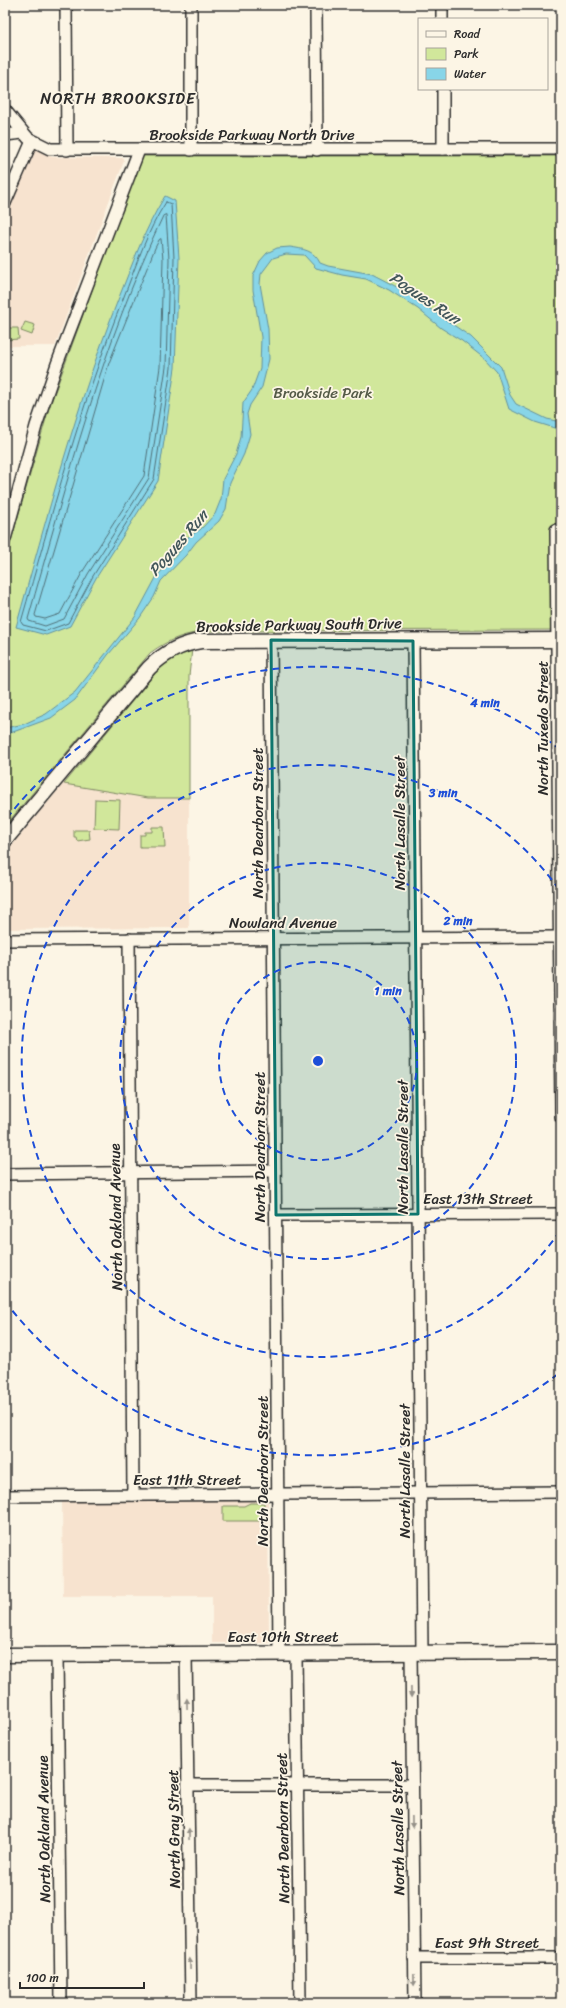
<svg xmlns="http://www.w3.org/2000/svg" width="566" height="2008" font-family="Sriracha,sans-serif">
  <rect width="100%" height="100%" fill="#fcf5e5"/>
  <filter id="ink" filterUnits="userSpaceOnUse"><feTurbulence type="fractalNoise" baseFrequency=".025" numOctaves="2"/><feDisplacementMap in="SourceGraphic" scale="8" xChannelSelector="R" yChannelSelector="G"/><feConvolveMatrix kernelMatrix="1 2 1 2 8 2 1 2 1" color-interpolation-filters="sRGB"/></filter>
  <g filter="url(#ink)">
    <!-- built -->
    <g fill="#f7e3cf">
      <polygon points="34,149 52,157 124,158 124,161 55,346 5,346 5,215"/>
      <polygon points="192,649 189,676 189,928 5,929 5,853 162,665"/>
      <polygon points="268,1500 269,1643 212,1643 212,1596 63,1596 62,1501"/>
    </g>
    <!-- green -->
    <g fill="#d1e79b" stroke="#7e8963">
      <path d="M141 156H561V630L210 631C186 633 169 639 150 653L5 826V562L49 408Z"/>
      <polygon points="25,322 35,325 32,335 21,331"/>
      <polygon points="5,328 18,328 19,339 5,340"/>
      <polygon points="192,649 189,676 189,798 148,798 64,784 162,665 176,655"/>
      <polygon points="95,799 120,800 119,829 94,828"/>
      <polygon points="152,827 164,827 165,847 140,847 140,835 145,835 145,832 152,832"/>
      <polygon points="74,830 89,830 90,839 77,841 76,837 74,837"/>
      <polygon points="250,1503 264,1503 264,1521 223,1521 223,1506 244,1506"/>
    </g>
    <!-- water -->
    <g fill="#88d5e8" stroke="#63919c">
      <path d="M165 196 175 201 179 258 175 368 158 481 96 578 70 626 46 635 16 627C47 517 76 406 118 300 132 265 145 228 165 196Z"/>
      <path d="M290 247C303 249 314 250 320 263L328 266 372 274 416 297 430 309 471 337 501 367 510 395 516 404 547 419 561 422V430L535 422 509 409 497 372 485 359 462 341 441 328 418 309 389 290 366 279 342 275 316 268 304 255 286 254 273 258 261 274 260 284 268 329 269 359 262 387 250 405 247 414 250 434 244 454 230 483 226 509 219 521 196 542 186 555 161 581 154 597 139 619 108 655 75 700 51 718 5 735V728L24 724 46 714 75 692 135 617 157 576 181 550 188 537 201 529 215 514 221 499 223 479 236 454 241 437 243 403 252 390 260 368 261 337 253 290V276L260 261 267 253 277 248Z"/>
    </g>
    <g fill="none" stroke-linecap="round" stroke-linejoin="round">
      <!-- shore -->
      <g stroke="#506f77" stroke-width="1">
        <path d="M166 202 171 204 174 258 171 368 154 479 93 576 68 623 46 631 23 625 21 622C52 514 81 404 123 299 136 266 147 231 166 202Z"/>
        <path d="M166 215 169 259 166 367 149 478 88 574 64 619 45 626 29 621 28 619C67 482 102 345 163 216Z"/>
        <polygon points="161,239 163,259 160,367 144,476 83,571 60,614 45,619 36,617 35,615 109,363 155,248 159,240"/>
      </g>
      <!-- minor casing -->
      <g stroke="#2b2b2b" stroke-width="14">
        <g id="minor">
          <polyline points="66,5 67,150"/>
          <polyline points="191,5 191,150"/>
          <polyline points="316,5 317,150"/>
          <polyline points="442,5 442,19"/>
          <polyline points="443,89 443,149"/>
          <polyline points="5,110 28,138 50,149 561,149"/>
          <polyline points="5,135 23,133"/>
          <polyline points="5,203 32,141"/>
          <polyline points="556,530 561,1117"/>
          <polyline points="5,539 36,426 57,364 139,150"/>
          <polyline points="271,640 279,1654"/>
          <polyline points="413,641 422,1653"/>
          <polyline points="129,939 133,1495"/>
          <polyline points="5,940 561,937"/>
          <polyline points="5,1174 275,1171"/>
          <polyline points="276,1215 561,1214"/>
          <polyline points="5,1496 561,1492"/>
          <polyline points="411,1653 415,2003"/>
          <polyline points="186,1654 191,2003"/>
          <polyline points="296,1654 300,2003"/>
          <polyline points="57,1655 61,2003"/>
          <polyline points="188,1785 412,1785"/>
          <polyline points="414,1958 561,1958"/>
        </g>
      </g>
      <!-- major casing -->
      <g stroke="#2b2b2b" stroke-width="17">
        <g id="major">
          <path d="M5 840 149 668C164 653 180 644 201 641L561 640"/>
          <polyline points="5,1655 561,1652"/>
        </g>
      </g>
      <!-- minor -->
      <use href="#minor" stroke="#fcf5e5" stroke-width="11"/>
      <!-- major -->
      <use href="#major" stroke="#fcf5e5" stroke-width="14"/>
    </g>
    <!-- one-way arrows -->
    <defs><path id="oneway-solid" d="M-6-.8H1V-3.2L6.5 0L1 3.2V.8H-6Z"/></defs>
    <g fill="#949088">
      <use href="#oneway-solid" transform="translate(411 1692) rotate(89)"/>
      <use href="#oneway-solid" transform="translate(187 1704) rotate(-91)"/>
      <use href="#oneway-solid" transform="translate(412 1822) rotate(89)"/>
      <use href="#oneway-solid" transform="translate(189 1834) rotate(-91)"/>
      <use href="#oneway-solid" transform="translate(190 1964) rotate(-91)"/>
      <use href="#oneway-solid" transform="translate(414 1980) rotate(89)"/>
    </g>
  </g>
  <!-- marked area -->
  <path fill="#0f766e" fill-opacity="0.2" stroke="#0f766e" stroke-width="3" stroke-linejoin="round" d="M271 640 413 641 418 1214 276 1215Z"/>
  <!-- distance rings -->
  <g fill="none" stroke="#1d4ed8" stroke-width="2" stroke-dasharray="7 5">
    <circle cx="318" cy="1061" r="99"/>
    <circle cx="318" cy="1061" r="198"/>
    <path d="M560 1231A296 296 0 1 1 560 891"/>
    <path d="M558 1374A395 395 0 0 1 7 1304M7 818A395 395 0 0 1 558 748"/>
  </g>
  <g text-anchor="middle" dominant-baseline="central" stroke-width="3.5" stroke-linejoin="round" paint-order="stroke">
    <!-- street labels -->
    <g font-size="15" fill="#2b2b2b" stroke="#fcf5e5">
      <text x="252" y="135">Brookside Parkway North Drive</text>
      <text transform="translate(299 625) rotate(-1)">Brookside Parkway South Drive</text>
      <text transform="translate(543 728) rotate(-90)">North Tuxedo Street</text>
      <text transform="translate(258 823) rotate(-90)">North Dearborn Street</text>
      <text transform="translate(400 823) rotate(-90)">North Lasalle Street</text>
      <text x="283" y="923">Nowland Avenue</text>
      <text transform="translate(260 1147) rotate(-90)">North Dearborn Street</text>
      <text transform="translate(403 1147) rotate(-90)">North Lasalle Street</text>
      <text x="478" y="1199">East 13th Street</text>
      <text transform="translate(116 1217) rotate(-91)">North Oakland Avenue</text>
      <text transform="translate(263 1471) rotate(-90)">North Dearborn Street</text>
      <text transform="translate(405 1471) rotate(-90)">North Lasalle Street</text>
      <text x="187" y="1480">East 11th Street</text>
      <text x="283" y="1637">East 10th Street</text>
      <text transform="translate(283 1828) rotate(-91)">North Dearborn Street</text>
      <text transform="translate(398 1828) rotate(-91)">North Lasalle Street</text>
      <text transform="translate(44 1829) rotate(-91)">North Oakland Avenue</text>
      <text transform="translate(174 1829) rotate(-91)">North Gray Street</text>
      <text x="487" y="1943">East 9th Street</text>
    </g>
    <!-- park labels -->
    <g font-size="15" fill="#545a47" stroke="#fcf5e5">
      <text x="323" y="393">Brookside Park</text>
    </g>
    <!-- neighbourhood labels -->
    <g font-size="16" letter-spacing="1" fill="#2b2b2b" stroke="#fcf5e5">
      <text x="118" y="98">NORTH BROOKSIDE</text>
    </g>
    <!-- water labels -->
    <g font-size="16" font-style="italic" fill="#42565a" stroke="#fcf5e5">
      <text transform="translate(425 298) rotate(34)">Pogues Run</text>
      <text transform="translate(178 543) rotate(-49)">Pogues Run</text>
    </g>
  </g>
  <circle cx="318" cy="1061" r="6" fill="#1d4ed8" stroke="#fcf5e5" stroke-width="2"/>
  <g font-size="12" text-anchor="middle" font-weight="bold" fill="#1d4ed8" stroke="#fcf5e5" stroke-width="3.5" stroke-linejoin="round" paint-order="stroke">
    <text x="485" y="707">4 min</text>
    <text x="443" y="797">3 min</text>
    <text x="458" y="925">2 min</text>
    <text x="388" y="995">1 min</text>
  </g>
  <!-- margin -->
  <rect width="566" height="2008" fill="none" stroke="#fcf5e5" stroke-width="20"/>
  <rect x="10" y="10" width="546" height="1988" fill="none" stroke="#2b2b2b" stroke-width="1.5" filter="url(#ink)"/>
  <!-- legend -->
  <rect x="418" y="18" width="130" height="72" fill="#fcf5e5" stroke="#a8a49b"/>
  <rect x="426" y="31" width="20" height="6" fill="#fcf5e5" stroke="#a8a49b"/>
  <text x="454" y="38" font-size="12" fill="#2b2b2b">Road</text>
  <rect x="426" y="48" width="20" height="12" fill="#d1e79b" stroke="#a8a49b"/>
  <text x="454" y="58" font-size="12" fill="#2b2b2b">Park</text>
  <rect x="426" y="68" width="20" height="12" fill="#88d5e8" stroke="#a8a49b"/>
  <text x="454" y="78" font-size="12" fill="#2b2b2b">Water</text>
  <!-- scale -->
  <path d="M20 1982v6h124v-6" fill="none" stroke="#2b2b2b" stroke-width="2"/>
  <text x="26" y="1982" font-size="12" fill="#2b2b2b" stroke="#fcf5e5" stroke-width="3" paint-order="stroke">100 m</text>
</svg>
